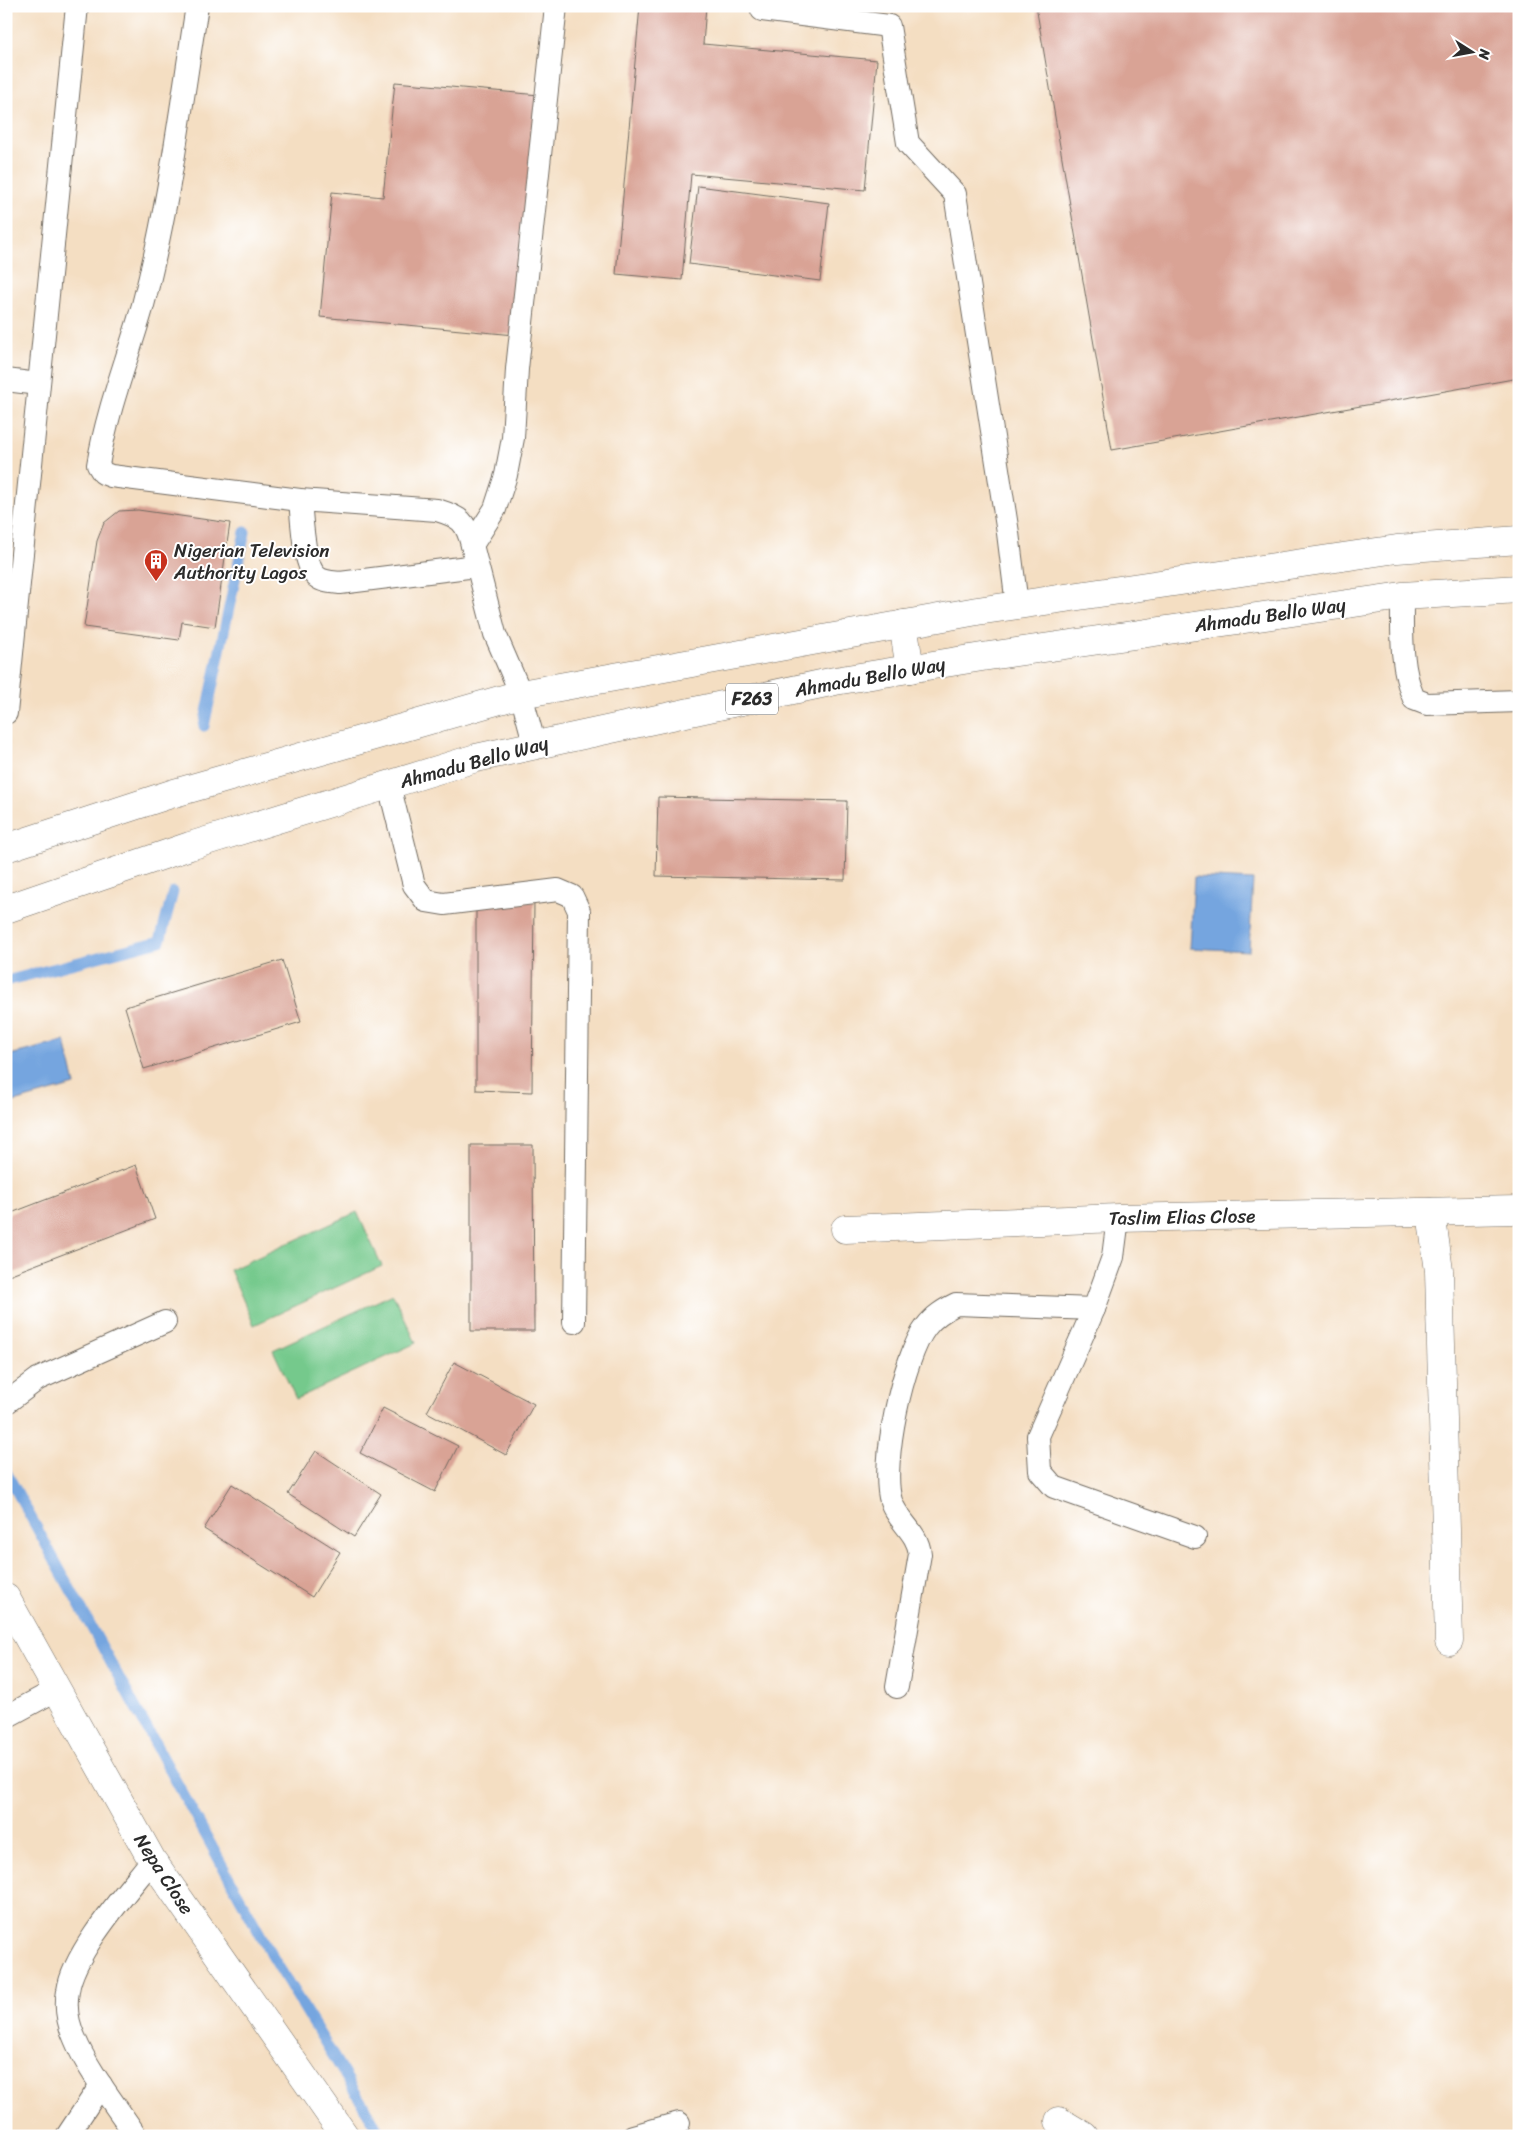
<svg xmlns="http://www.w3.org/2000/svg" width="1525" height="2142" font-family="Sriracha,sans-serif">
  <rect width="100%" height="100%" fill="#fff"/>
  <filter id="ink" filterUnits="userSpaceOnUse"><feTurbulence type="fractalNoise" baseFrequency=".02" numOctaves="2"/><feDisplacementMap in="SourceGraphic" scale="10" xChannelSelector="R" yChannelSelector="G"/><feConvolveMatrix kernelMatrix="1 2 1 2 8 2 1 2 1" color-interpolation-filters="sRGB"/></filter>
  <filter id="wash" filterUnits="userSpaceOnUse"><feTurbulence type="fractalNoise" baseFrequency=".0096" numOctaves="4" result="noise"/><feDisplacementMap in="SourceGraphic" scale="20" xChannelSelector="R" yChannelSelector="G"/><feGaussianBlur stdDeviation="1.12" result="paint"/><feColorMatrix in="noise" values="0 0 0 0 0 0 0 0 0 0 0 0 0 0 0 0 0 1.4 0 .05"/><feComposite in="paint" operator="in"/></filter>
  <g filter="url(#wash)">
    <rect width="100%" height="100%" fill="#f4dec2"/>
    <!-- green -->
    <g fill="#75c98c" stroke="#507a5c">
      <polygon points="357,1212 382,1266 254,1325 230,1270"/>
      <polygon points="393,1294 416,1343 296,1399 273,1350"/>
    </g>
    <!-- water -->
    <g fill="#74a5df" stroke="#506885">
      <polygon points="1194,877 1253,880 1249,951 1190,948"/>
      <polygon points="65,1041 75,1085 6,1104 6,1056"/>
    </g>
    <g fill="none" stroke-linecap="round" stroke-linejoin="round">
      <!-- stream -->
      <g stroke="#74a5df" stroke-width="11">
        <polyline points="204,726 245,532"/>
        <polyline points="6,981 160,941 173,892"/>
        <polyline points="6,1472 271,1954 382,2136"/>
      </g>
    </g>
    <g id="blocks">
      <!-- building -->
      <g fill="#d9a395">
        <polygon points="640,6 706,6 703,44 877,60 865,190 691,174 682,280 616,274"/>
        <polygon points="1036,6 1519,6 1519,378 1112,450"/>
        <polygon points="395,82 539,95 515,335 320,317 332,192 383,197"/>
        <polygon points="698,186 829,203 820,281 689,264"/>
        <polygon points="138,510 230,523 215,627 182,622 179,640 84,627 97,541 104,523 119,511"/>
        <polygon points="658,797 847,801 845,880 656,876"/>
        <polygon points="534,901 532,1092 476,1090 476,905"/>
        <polygon points="282,960 301,1022 144,1069 125,1007"/>
        <polygon points="471,1145 533,1145 534,1331 471,1331"/>
        <polygon points="136,1165 155,1219 6,1276 6,1215"/>
        <polygon points="454,1362 534,1404 506,1455 427,1412"/>
        <polygon points="383,1408 458,1446 435,1492 360,1453"/>
        <polygon points="316,1451 381,1494 354,1537 288,1494"/>
        <polygon points="232,1484 340,1552 312,1597 204,1529"/>
      </g>
    </g>
  </g>
  <g filter="url(#ink)">
    <use href="#blocks" fill-opacity="0" stroke="#716a60" stroke-width="1"/>
    <g fill="none" stroke-linecap="round" stroke-linejoin="round">
      <!-- lane casing -->
      <g stroke="#716a60" stroke-width="24">
        <g id="lane">
          <path d="M197 6C181 106 169 207 143 305 128 358 107 410 98 465L103 473 111 476 300 500 437 510C460 517 466 521 472 545"/>
          <polyline points="762,10 889,26 908,143 955,194 1008,533 1017,605"/>
          <polyline points="6,380 38,384"/>
          <path d="M300 500C302 518 303 566 317 577 323 582 332 582 340 583L476 566"/>
          <path d="M1402 596C1402 631 1400 667 1414 699L1427 704 1519 701"/>
          <polyline points="6,713 77,6"/>
          <polyline points="535,746 521,694 495,634 472,545 495,509 506,475 513,438 517,369 556,6"/>
          <polyline points="389,785 414,885 426,901 444,904 558,890 572,896 579,911 574,1322"/>
          <polyline points="1118,1218 1113,1257 1094,1309 1038,1436 1040,1471 1054,1487 1195,1537"/>
          <polyline points="6,1403 38,1379 165,1322"/>
          <path d="M897 1687 920 1554C918 1532 897 1521 891 1501 880 1465 903 1357 926 1327 934 1316 944 1310 956 1304L1094 1309"/>
          <polyline points="6,1717 56,1690"/>
          <polyline points="67,2136 101,2085"/>
          <path d="M136 2136C117 2107 88 2071 75 2039 68 2024 65 2007 68 1991 73 1952 128 1891 152 1860"/>
          <polyline points="633,2136 679,2123"/>
        </g>
      </g>
      <!-- street casing -->
      <g stroke="#716a60" stroke-width="29">
        <g id="street">
          <polyline points="1431,1212 1439,1271 1449,1641"/>
          <polyline points="845,1229 1118,1218 1519,1210"/>
          <polyline points="6,1598 152,1860 345,2136"/>
          <polyline points="1059,2121 1084,2136"/>
        </g>
      </g>
      <!-- highway casing -->
      <g stroke="#716a60" stroke-width="29">
        <g id="highway">
          <polyline points="903,624 910,669"/>
          <polyline points="6,848 171,794 521,694 977,611 1397,549 1519,540"/>
          <polyline points="6,909 190,846 476,758 835,681 982,657 1402,596 1519,589"/>
        </g>
      </g>
      <!-- lane -->
      <use href="#lane" stroke="#fff" stroke-width="22"/>
      <!-- street -->
      <use href="#street" stroke="#fff" stroke-width="28"/>
      <!-- highway -->
      <use href="#highway" stroke="#fff" stroke-width="28"/>
    </g>
  </g>
  <!-- icons -->
  <defs>
    <g id="building-pin" transform="scale(1.25)"><path d="M0 17L-7.5 6A9.5 9.5 0 1 1 7.5 6Z" fill="#c8321e" stroke="#fff"/><path d="M-4-6H4V6H1V3H-1V6H-4ZM-2.5-4.3h1.7v1.8h-1.7ZM.8-4.3h1.7v1.8H.8ZM-2.5-1h1.7V.8h-1.7ZM.8-1h1.7V.8H.8Z" fill="#fff"/></g>
  </defs>
  <g fill-rule="evenodd">
    <use href="#building-pin" x="156" y="561"/>
  </g>
  <g text-anchor="middle" dominant-baseline="central" stroke-width="4" stroke-linejoin="round" paint-order="stroke">
    <!-- shield labels -->
    <rect fill="#fff" stroke="#6b6b6b" stroke-width="1" x="726" y="683.5" width="52" height="31" rx="4"/>
    <g font-size="18" font-weight="bold" fill="#2b2b2b">
      <text x="752" y="699">F263</text>
    </g>
    <!-- poi labels -->
    <g font-size="19" fill="#2b2b2b" stroke="#fff" text-anchor="start">
      <text x="174" y="550">Nigerian Television<tspan x="174" dy="22">Authority Lagos</tspan></text>
    </g>
    <!-- street labels -->
    <g font-size="19" fill="#2b2b2b" stroke="#fff">
      <text transform="translate(1270 615) rotate(-8)">Ahmadu Bello Way</text>
      <text transform="translate(870 677) rotate(-10)">Ahmadu Bello Way</text>
      <text transform="translate(474 762) rotate(-15)">Ahmadu Bello Way</text>
      <text transform="translate(1182 1217) rotate(-1)">Taslim Elias Close</text>
      <text transform="translate(164 1874) rotate(57)">Nepa Close</text>
    </g>
  </g>
  <!-- margin -->
  <rect width="1525" height="2142" fill="none" stroke="#fff" stroke-width="25"/>
  <!-- north arrow -->
  <g transform="translate(1472 52) rotate(101)" stroke="#ffffff" stroke-width="4" paint-order="stroke">
  <path d="M0-4L9 19L0 12L-9 19Z" fill="#2b2b2b"/>
  <text y="-8" font-size="14" font-weight="bold" text-anchor="middle" fill="#2b2b2b">N</text>
  </g>
</svg>
